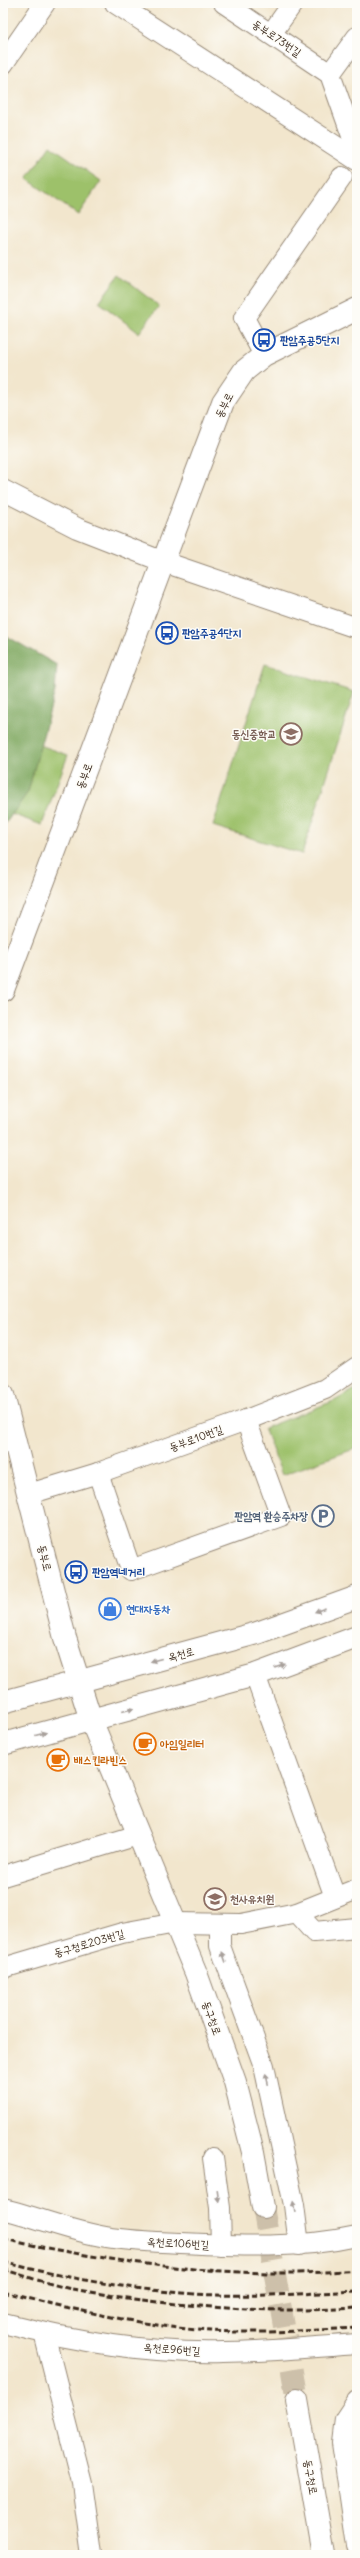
<svg xmlns="http://www.w3.org/2000/svg" width="360" height="2558" font-family="Delius,'Poor Story',sans-serif">
  <rect width="100%" height="100%" fill="#fdfcf7"/>
  <filter id="ink" filterUnits="userSpaceOnUse"><feTurbulence type="fractalNoise" baseFrequency=".025" numOctaves="2"/><feDisplacementMap in="SourceGraphic" scale="8" xChannelSelector="R" yChannelSelector="G"/><feConvolveMatrix kernelMatrix="1 2 1 2 8 2 1 2 1" color-interpolation-filters="sRGB"/></filter>
  <filter id="wash" filterUnits="userSpaceOnUse"><feTurbulence type="fractalNoise" baseFrequency=".012" numOctaves="4" result="noise"/><feDisplacementMap in="SourceGraphic" scale="16" xChannelSelector="R" yChannelSelector="G"/><feGaussianBlur stdDeviation="0.9" result="paint"/><feColorMatrix in="noise" values="0 0 0 0 0 0 0 0 0 0 0 0 0 0 0 0 0 1.4 0 .05"/><feComposite in="paint" operator="in"/></filter>
  <g filter="url(#wash)">
    <rect width="100%" height="100%" fill="#f2e6cd"/>
    <!-- green -->
    <g fill="#9dc16b" stroke="#6c7644">
      <polygon points="50,145 101,181 78,215 27,179"/>
      <polygon points="119,275 159,306 139,333 99,302"/>
      <polygon points="265,664 354,692 302,854 213,826"/>
      <polygon points="3,732 68,755 42,825 3,811"/>
      <polygon points="357,1388 357,1448 282,1475 264,1428 336,1400"/>
    </g>
    <!-- forest -->
    <polygon fill="#7ea75f" stroke="#5c683e" points="3,634 57,665 55,691 28,792 3,827"/>
  </g>
  <g filter="url(#ink)">
    <g fill="none" stroke-linecap="round" stroke-linejoin="round">
      <!-- major-tunnel -->
      <polyline stroke="#cdc0aa" stroke-width="22" stroke-dasharray="22 11" stroke-linecap="butt" points="263,2207 297,2400"/>
      <!-- minor casing -->
      <g stroke="#968876" stroke-width="22">
        <g id="minor">
          <polyline points="115,3 357,160"/>
          <polyline points="224,3 330,74 357,150"/>
          <polyline points="271,34 293,3"/>
          <polyline points="3,64 45,3"/>
          <polyline points="330,74 357,37"/>
          <polyline points="264,355 244,318 342,177"/>
          <polyline points="3,490 77,528 164,562 357,628"/>
          <polyline points="98,1473 131,1570 281,1516 246,1420"/>
          <polyline points="29,1494 98,1473 246,1420 325,1389 357,1367"/>
          <polyline points="255,1675 335,1897"/>
          <polyline points="3,1876 138,1835"/>
          <polyline points="297,1913 314,1932 357,1928"/>
          <polyline points="220,1924 220,1946 264,2066 294,2205 299,2245"/>
          <polyline points="3,1968 122,1933 176,1923 241,1924 297,1913 357,1889"/>
          <polyline points="213,2158 220,2208 221,2245"/>
          <path d="M3 2209C37 2217 71 2231 106 2237 130 2241 156 2242 181 2243 240 2246 299 2249 357 2236"/>
          <path d="M3 2323C74 2341 149 2354 223 2352 268 2352 313 2347 357 2344"/>
          <polyline points="44,2333 82,2483 92,2555"/>
          <polyline points="357,2401 345,2419 342,2443 357,2545"/>
        </g>
      </g>
      <!-- major casing -->
      <g stroke="#968876" stroke-width="24">
        <g id="major">
          <polyline points="3,990 223,402 244,371 264,355 357,309"/>
          <polyline points="3,1395 65,1638 91,1720 196,1973 235,2082 253,2152 263,2207"/>
          <polyline points="3,1702 257,1633 357,1597"/>
          <polyline points="3,1744 255,1675 357,1637"/>
          <polyline points="297,2400 324,2555"/>
        </g>
      </g>
      <!-- minor -->
      <use href="#minor" stroke="#fff" stroke-width="20"/>
      <!-- major -->
      <use href="#major" stroke="#fff" stroke-width="22"/>
      <!-- rail -->
      <g stroke="#3b2a1e" stroke-width="3" stroke-dasharray="6 3" stroke-linecap="butt">
        <path d="M3 2239C119 2264 239 2280 357 2270"/>
        <path d="M3 2262C62 2277 121 2288 182 2293 240 2298 299 2294 357 2291"/>
        <path d="M3 2269C24 2276 46 2283 67 2288 163 2306 260 2314 357 2308"/>
        <path d="M3 2292C64 2307 125 2322 187 2329 244 2335 300 2331 357 2328"/>
      </g>
    </g>
    <!-- one-way arrows -->
    <defs><path id="oneway-solid" d="M-6-.8H1V-3.2L6.5 0L1 3.2V.8H-6Z"/></defs>
    <g fill="#a79f9a">
      <use href="#oneway-solid" transform="translate(320 1610) rotate(160)"/>
      <use href="#oneway-solid" transform="translate(156 1660) rotate(165)"/>
      <use href="#oneway-solid" transform="translate(280 1666) rotate(-20)"/>
      <use href="#oneway-solid" transform="translate(128 1710) rotate(-15)"/>
      <use href="#oneway-solid" transform="translate(41 1734) rotate(-15)"/>
      <use href="#oneway-solid" transform="translate(224 1957) rotate(-110)"/>
      <use href="#oneway-solid" transform="translate(267 2079) rotate(-103)"/>
      <use href="#oneway-solid" transform="translate(218 2196) rotate(82)"/>
      <use href="#oneway-solid" transform="translate(294 2207) rotate(-99)"/>
    </g>
  </g>
  <!-- icons -->
  <defs>
    <g id="bus-ring" transform="scale(1.15)"><circle r="9.5" fill="#fdfcf7" stroke="#1a4fb4" stroke-width="1.5"/><path d="M-5-6H5V4H4V6H2V4H-2V6H-4V4H-5ZM-3.5-4V0h7V-4ZM-3.5 1.2v1.5H-2V1.2ZM2 1.2v1.5H3.5V1.2Z" fill="#1a4fb4"/></g>
    <g id="school-ring" transform="scale(1.15)"><circle r="9.5" fill="#fdfcf7" stroke="#8d6e63" stroke-width="1.5"/><path d="M0-5L7-2L0 1L-7-2ZM-4 1L0 2.5L4 1V4Q0 6-4 4Z" fill="#8d6e63"/></g>
    <g id="parking-ring" transform="scale(1.15)"><circle r="9.5" fill="#fdfcf7" stroke="#5c6f8a" stroke-width="1.5"/><path d="M-3.5-5.5H1a3.5 3.5 0 0 1 0 7H-1V5.5H-3.5ZM-1-3.4V-.6H.8a1.4 1.4 0 0 0 0-2.8Z" fill="#5c6f8a"/></g>
    <g id="shop-ring" transform="scale(1.15)"><circle r="9.5" fill="#fdfcf7" stroke="#3f7fe0" stroke-width="1.5"/><path d="M-5-2.5h2.3a2.7 3.5 0 0 1 5.4 0H5L5.5 6h-11ZM-1.5-2.5h3a1.5 2.3 0 0 0-3 0Z" fill="#3f7fe0"/></g>
    <g id="cafe-ring" transform="scale(1.15)"><circle r="9.5" fill="#fdfcf7" stroke="#e8710a" stroke-width="1.5"/><path d="M-5.5-4.5H6V0H3Q3 3.5 0 3.5H-2.5Q-5.5 3.5-5.5 0ZM3-3.2v2h1.7v-2ZM-6 4.5H4V6H-6Z" fill="#e8710a"/></g>
  </defs>
  <g fill-rule="evenodd">
    <use href="#bus-ring" x="264" y="340"/>
    <use href="#bus-ring" x="167" y="633"/>
    <use href="#school-ring" x="291" y="734"/>
    <use href="#parking-ring" x="323" y="1516"/>
    <use href="#bus-ring" x="76" y="1572"/>
    <use href="#shop-ring" x="110" y="1609"/>
    <use href="#cafe-ring" x="145" y="1744"/>
    <use href="#cafe-ring" x="58" y="1760"/>
    <use href="#school-ring" x="215" y="1899"/>
  </g>
  <g text-anchor="middle" dominant-baseline="central" stroke-width="3" stroke-linejoin="round" paint-order="stroke">
    <!-- street labels -->
    <g font-size="11" fill="#3b2a1e" stroke="#fdfcf7">
      <text transform="translate(277 38) rotate(34)">동부로73번길</text>
      <text transform="translate(224 405) rotate(-63)">동부로</text>
      <text transform="translate(84 776) rotate(-69)">동부로</text>
      <text transform="translate(196 1438) rotate(-20)">동부로10번길</text>
      <text transform="translate(45 1558) rotate(76)">동부로</text>
      <text transform="translate(181 1654) rotate(-15)">옥천로</text>
      <text transform="translate(89 1943) rotate(-16)">동구청로203번길</text>
      <text transform="translate(212 2018) rotate(70)">동구청로</text>
      <text transform="translate(178 2243) rotate(3)">옥천로106번길</text>
      <text transform="translate(172 2349) rotate(4)">옥천로96번길</text>
      <text transform="translate(311 2477) rotate(80)">동구청로</text>
    </g>
    <!-- transit labels -->
    <g font-size="11" font-weight="bold" fill="#164399" stroke="#fdfcf7" text-anchor="start">
      <text x="280" y="340">판암주공5단지</text>
      <text x="182" y="633">판암주공4단지</text>
      <text x="92" y="1572">판암역네거리</text>
    </g>
    <!-- education labels -->
    <g font-size="11" font-weight="bold" fill="#785e54" stroke="#fdfcf7" text-anchor="end">
      <text x="276" y="734">동신중학교</text>
      <text x="230" y="1899" text-anchor="start">천사유치원</text>
    </g>
    <!-- service labels -->
    <g font-size="11" font-weight="bold" fill="#4e5e75" stroke="#fdfcf7" text-anchor="end">
      <text x="308" y="1516">판암역 환승주차장</text>
    </g>
    <!-- shop labels -->
    <g font-size="11" font-weight="bold" fill="#366cbe" stroke="#fdfcf7" text-anchor="start">
      <text x="126" y="1609">현대자동차</text>
    </g>
    <!-- food labels -->
    <g font-size="11" font-weight="bold" fill="#c56008" stroke="#fdfcf7" text-anchor="start">
      <text x="160" y="1744">아임일리터</text>
      <text x="74" y="1760">배스킨라빈스</text>
    </g>
  </g>
  <!-- margin -->
  <rect width="360" height="2558" fill="none" stroke="#fdfcf7" stroke-width="16"/>
</svg>
